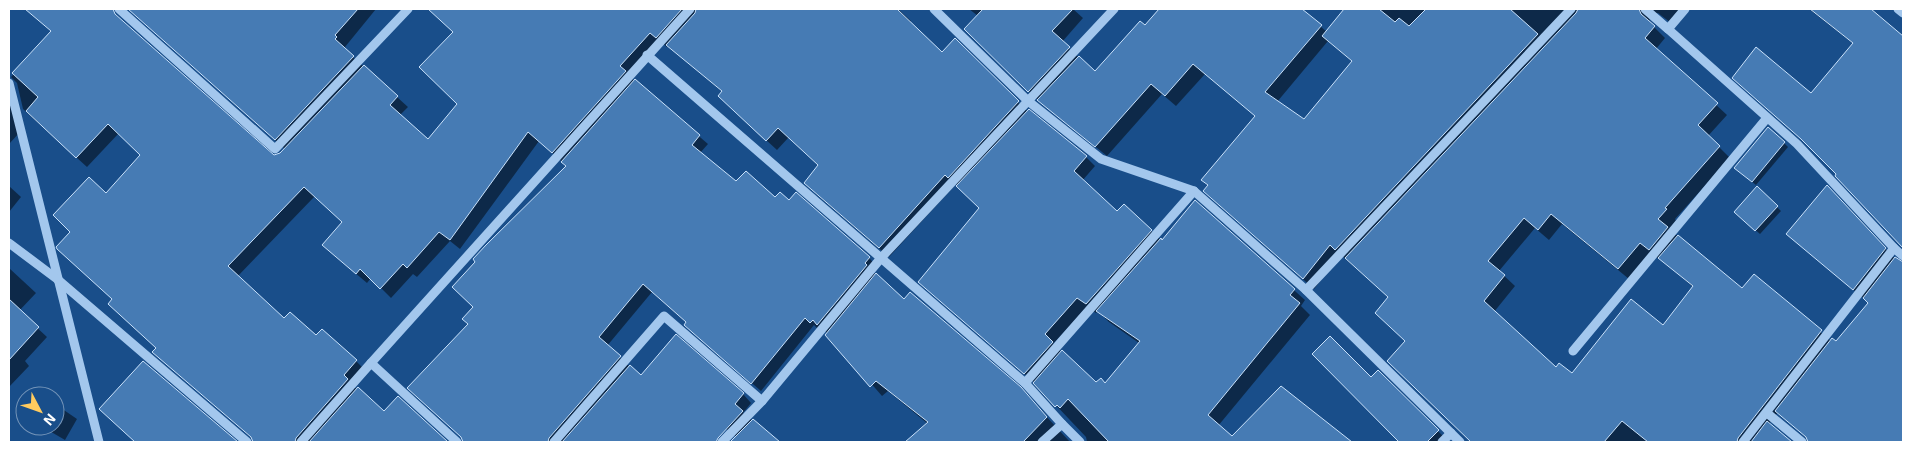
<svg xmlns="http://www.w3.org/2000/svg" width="1912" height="451" font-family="'Exo 2',sans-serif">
  <rect width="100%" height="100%" fill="#194e8a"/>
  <!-- shadow -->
  <g fill="#0007" fill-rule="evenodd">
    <path d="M52 9H104L273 156 280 154 285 149 144 22 133 12 136 9H376L345 47 346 48 345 50 408 107 400 115 428 141 459 104 454 32 444 22 456 9H898L911 21 909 23 942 54 955 40 1028 112 1086 157 1095 166 1082 181 1117 213 1124 206 1162 241 1195 202 1305 300 1301 306 1310 315 1218 426 1232 438 1281 387 1350 442H1087L1086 437 1034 382 929 291 980 208 958 187 956 184 889 257 815 193 819 166 789 137 777 150 729 106 723 92 668 46 667 47 661 42 630 77 708 144 700 153 736 182 775 199 789 202 796 194 869 258 878 267 873 272 904 301 1031 400 1070 442H907L928 424 888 391 882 396 828 334 822 328 820 331 814 325 761 391 694 333 687 323 652 292 607 346 641 377 743 394 751 403 743 413 779 442H743L724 427 705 435 698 442H479L465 431 469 324 475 307 567 166 539 141 460 249 450 241 417 277 413 274 391 298 371 278 367 283 334 255 343 222 315 196 237 277 284 319 316 337 322 331 356 361 366 371 353 386 384 412 398 398 446 442H253L254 440 154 352 157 348 114 299 106 195 142 155 119 133 87 167 23 109 17 83 11 77 52 32 41 21ZM1087 307 1096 313 1098 311 1109 322 1139 343 1105 385 1096 384 1053 344Z"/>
    <path d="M969 9H1073L1083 18 1062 42 1095 73 1145 27 1160 9H1300L1327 32 1346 9H1690L1675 26 1658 13 1651 15 1649 22 1665 38 1656 49 1727 115 1708 136 1730 158 1675 219 1676 221 1669 229 1742 289 1754 276 1831 341 1837 343 1869 303 1788 234 1838 198 1895 259 1903 263V442H1809L1808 439 1778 412 1769 424 1791 442H1471L1388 361 1406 341 1389 297 1341 255 1314 289 1215 201 1256 116 1205 74 1176 106 1162 94 1107 156 1039 101 965 29 978 16ZM1328 41 1353 62 1305 121 1277 102ZM1562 224 1629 279 1651 253 1660 260 1661 259 1693 287 1663 327 1572 374 1556 368 1494 312 1515 286 1499 271 1535 228 1549 240Z"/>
    <polygon points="1809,9 1870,9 1903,38 1903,247 1837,176 1811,94 1854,44"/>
    <polygon points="9,91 21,131 9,144"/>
    <polygon points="1784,143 1788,147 1756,185 1740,172"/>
    <polygon points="9,186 21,197 9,212"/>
    <polygon points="1757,188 1781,211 1760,234 1735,212"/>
    <polygon points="9,268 36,293 19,311 47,337 25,361 29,366 9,387"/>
    <polygon points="1313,354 1371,379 1378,372 1449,442 1401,442"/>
    <polygon points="143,363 236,442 136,442 111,419"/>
    <polygon points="55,404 77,419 65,440 41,426 55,426"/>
  </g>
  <!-- building -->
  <g fill="#467bb4" stroke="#c9e1fa">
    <polygon points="25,9 113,9 115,14 274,155 280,153 364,65 398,96 390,105 428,139 457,104 419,67 453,32 428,9 682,9 656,38 650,33 620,66 626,71 552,153 528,132 450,240 439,232 407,268 403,264 380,289 360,269 356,274 322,245 342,222 304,187 228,266 284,318 290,312 316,335 322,329 357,360 344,375 348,379 296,438 295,442 253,442 251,437 152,352 156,348 108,304 112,299 57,249 56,247 70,232 53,215 89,177 106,193 140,155 108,124 76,158 26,111 38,97 12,73 51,31"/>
    <polygon points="128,9 358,9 335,35 337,37 335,39 354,56 275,140"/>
    <polygon points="696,9 897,9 942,52 955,38 1019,101 948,178 945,175 879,248 804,183 818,165 778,128 766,141 718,96 722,91 666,45 695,13"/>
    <polygon points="983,9 1073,9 1052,31 1070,47 1028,92 964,29"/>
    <polygon points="1159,9 1302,9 1322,25 1265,92 1304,119 1352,61 1322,36 1344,9 1379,9 1395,22 1399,18 1409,26 1426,9 1510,9 1538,34 1335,250 1330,245 1303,279 1203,191 1208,185 1201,180 1255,116 1193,64 1165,96 1151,84 1095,147 1037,100 1079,56 1095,71 1140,21 1145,25"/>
    <polygon points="1578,9 1639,9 1641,14 1655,26 1645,38 1718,103 1698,125 1720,146 1665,208 1667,209 1658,219 1668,227 1649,250 1640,243 1618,269 1551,214 1538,230 1524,218 1488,261 1505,275 1484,301 1556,367 1559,363 1572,373 1631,299 1663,325 1693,286 1658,258 1678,235 1742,288 1754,274 1822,330 1738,438 1737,442 1648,442 1622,421 1604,442 1471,442 1387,361 1405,341 1375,313 1388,297 1345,258 1576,13"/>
    <polygon points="1810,9 1871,9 1903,36 1903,248 1835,176 1836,174 1801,139 1732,78 1756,47 1811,93 1853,43"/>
    <polygon points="635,79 700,135 692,145 736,181 746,171 775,197 780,192 789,200 796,192 870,257 865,263 867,265 817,325 813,320 810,323 805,318 751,384 684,325 686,322 643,284 599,337 621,356 549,438 548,442 463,442 461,437 407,388 468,324 462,319 473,307 452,287 475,262 473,259 486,245 566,166 561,162"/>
    <polygon points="1029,109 1087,156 1074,171 1117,211 1124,204 1152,230 1086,304 1077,298 1045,334 1053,342 1024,374 918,282 979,208 956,186"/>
    <polygon points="1768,127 1785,142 1752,182 1734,168"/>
    <polygon points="1827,185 1886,248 1853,290 1786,234"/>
    <polygon points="1757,186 1778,206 1755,231 1734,212"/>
    <polygon points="1195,200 1295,289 1290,295 1300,303 1208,415 1232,436 1281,386 1352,442 1109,442 1068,399 1060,408 1057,405 1055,407 1033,383 1062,350 1096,382 1101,378 1105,383 1140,341 1096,311 1161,238 1162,240"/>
    <polygon points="1895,257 1903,262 1903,442 1808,442 1806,437 1775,411 1832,338 1836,341 1868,303 1863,298"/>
    <polygon points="876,273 904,299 910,292 1021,387 1047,417 1023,442 905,442 928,422 876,381 870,387 825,335"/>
    <polygon points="9,299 39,327 9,360"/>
    <polygon points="676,334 744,393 735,404 743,411 718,438 716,442 562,442 630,365 641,375"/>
    <polygon points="1330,336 1371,377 1378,370 1439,430 1427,442 1399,442 1312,354"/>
    <polygon points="143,361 238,442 135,442 99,409"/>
    <polygon points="358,387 384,411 398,396 448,442 309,442"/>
    <polygon points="753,419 780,442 730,442"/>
    <polygon points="1767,421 1792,442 1751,442"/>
  </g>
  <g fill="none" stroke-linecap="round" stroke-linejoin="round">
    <!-- minor -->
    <g stroke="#a3c7ed" stroke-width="9">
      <polyline points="119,9 275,149 408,9"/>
      <polyline points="934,9 1028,101 1101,159 1194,191 1306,290 1460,442"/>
      <polyline points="1645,9 1668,29"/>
      <polyline points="1685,9 1668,29 1797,144 1894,248 1903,256"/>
      <polyline points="1898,9 1903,13"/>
      <polyline points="647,55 1025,383 1062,424"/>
      <polyline points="9,83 99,442"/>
      <polyline points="9,243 57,279 247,442"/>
      <polyline points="1306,290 1571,9"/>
      <polyline points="1573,351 1767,118"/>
      <polyline points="1025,383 1194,191"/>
      <polyline points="1767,413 1802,442"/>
      <polyline points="301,442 371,363"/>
      <polyline points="457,442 371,363 690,9"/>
      <polyline points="554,442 664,316 762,401"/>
      <polyline points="722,442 762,401 881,258 1114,9"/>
      <polyline points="1042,442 1062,424 1080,442"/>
      <polyline points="1442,442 1451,433"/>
      <polyline points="1743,442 1894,248"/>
    </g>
  </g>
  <!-- border -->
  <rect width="1912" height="451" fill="none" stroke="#ffffff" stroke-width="20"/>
  <!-- north arrow -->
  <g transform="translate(40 411) rotate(131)"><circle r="24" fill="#194e8a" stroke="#7595b9"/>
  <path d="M0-4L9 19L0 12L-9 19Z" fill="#ffcb5f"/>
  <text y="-8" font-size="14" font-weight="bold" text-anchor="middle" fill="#ffffff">N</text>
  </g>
</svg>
